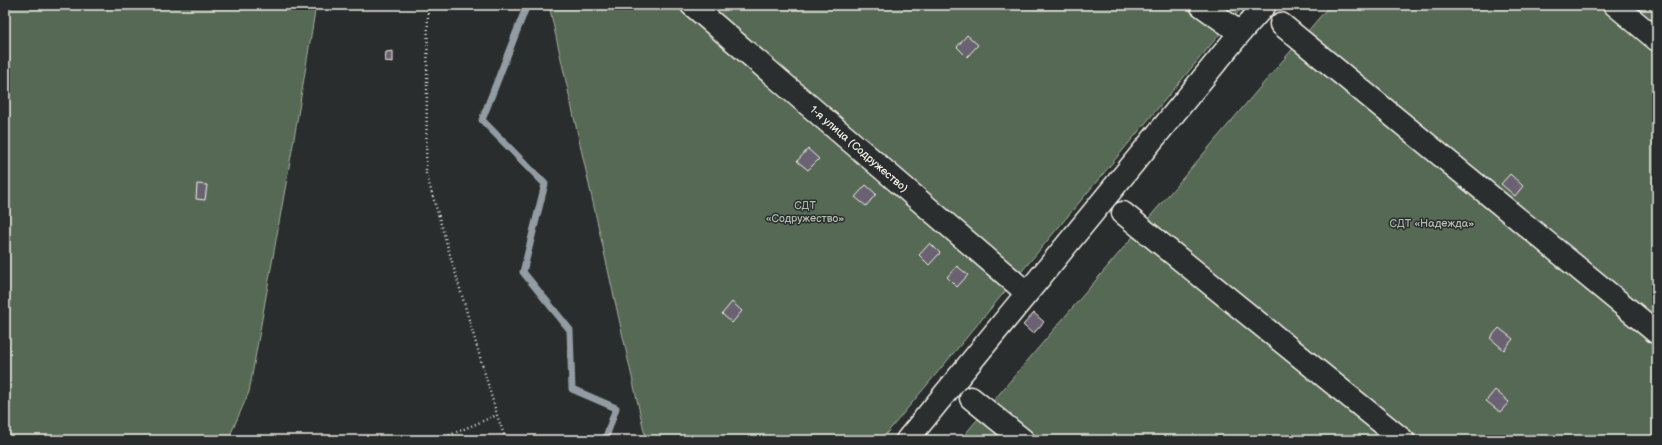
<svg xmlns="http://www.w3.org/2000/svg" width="1662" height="445" font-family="'Balsamiq Sans',sans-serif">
  <rect width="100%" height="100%" fill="#2a2d2e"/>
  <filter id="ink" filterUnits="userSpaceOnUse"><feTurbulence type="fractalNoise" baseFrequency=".025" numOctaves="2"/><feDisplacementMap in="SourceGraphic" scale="8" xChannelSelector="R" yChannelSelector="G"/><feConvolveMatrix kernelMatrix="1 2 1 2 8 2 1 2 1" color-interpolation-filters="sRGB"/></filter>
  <g filter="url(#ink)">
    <!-- green -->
    <g fill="#556954" stroke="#a4ad9e">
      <polygon points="5,5 316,5 295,133 249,392 228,440 5,440"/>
      <polygon points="549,5 1244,5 881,440 646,440"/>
      <polygon points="1330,5 1657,5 1657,440 960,440"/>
    </g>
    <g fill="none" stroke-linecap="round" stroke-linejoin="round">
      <!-- stream -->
      <polyline stroke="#929ca2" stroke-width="7" points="527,5 482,120 545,184 523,272 570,330 572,389 616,408 605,440"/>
    </g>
    <!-- building -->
    <g fill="#6b6272" stroke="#f4f1e8">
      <polygon points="967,35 978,45 967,57 957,47"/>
      <polygon points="393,51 393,62 385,61 386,52"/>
      <polygon points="808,149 819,159 808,170 797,161"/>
      <polygon points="1510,174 1523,186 1515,196 1501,184"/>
      <polygon points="197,184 207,185 205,200 196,199"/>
      <polygon points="866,185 876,194 866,206 855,197"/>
      <polygon points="930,243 940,253 929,265 919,255"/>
      <polygon points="957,266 968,275 957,287 947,277"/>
      <polygon points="732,302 742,311 732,323 722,314"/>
      <polygon points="1034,313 1044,322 1033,334 1023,325"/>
      <polygon points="1499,328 1513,339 1504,350 1490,338"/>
      <polygon points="1495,390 1509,402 1500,412 1486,401"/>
    </g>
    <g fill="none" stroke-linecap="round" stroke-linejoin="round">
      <!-- minor casing -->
      <g stroke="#f4f1e8" stroke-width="25">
        <g id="minor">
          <polyline points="692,5 1027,293"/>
          <polyline points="1201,5 1240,33"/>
          <polyline points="1615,5 1657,40"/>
          <polyline points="1281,24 1657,333"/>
          <polyline points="1123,213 1403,440"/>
          <polyline points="971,398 1023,440"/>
          <polyline points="907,440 1240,33 1265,5"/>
        </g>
      </g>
      <!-- path -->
      <g stroke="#f4f1e8" stroke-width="2.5" stroke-dasharray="1 3" stroke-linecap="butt">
        <polyline points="428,5 426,173 497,415 506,440"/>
        <polyline points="5,437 37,440"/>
        <polyline points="438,440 497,415"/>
      </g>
      <!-- minor -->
      <use href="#minor" stroke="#2a2d2e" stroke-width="22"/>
    </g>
  </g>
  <g text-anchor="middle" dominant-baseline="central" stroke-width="3" stroke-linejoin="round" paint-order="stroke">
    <!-- street labels -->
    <g font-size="11" fill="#f4f1e8" stroke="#2a2d2e">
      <text transform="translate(859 149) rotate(41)">1-я улица (Содружество)</text>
    </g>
    <!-- park labels -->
    <g font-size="11" fill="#b4bbad" stroke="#2a2d2e">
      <text x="805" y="205">СДТ<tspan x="805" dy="13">«Содружество»</tspan></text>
      <text x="1432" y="223">СДТ «Надежда»</text>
    </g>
  </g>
  <!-- margin -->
  <rect width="1662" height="445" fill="none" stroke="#2a2d2e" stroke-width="20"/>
  <rect x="10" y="10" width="1642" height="425" fill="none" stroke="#f4f1e8" stroke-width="1.5" filter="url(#ink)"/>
</svg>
